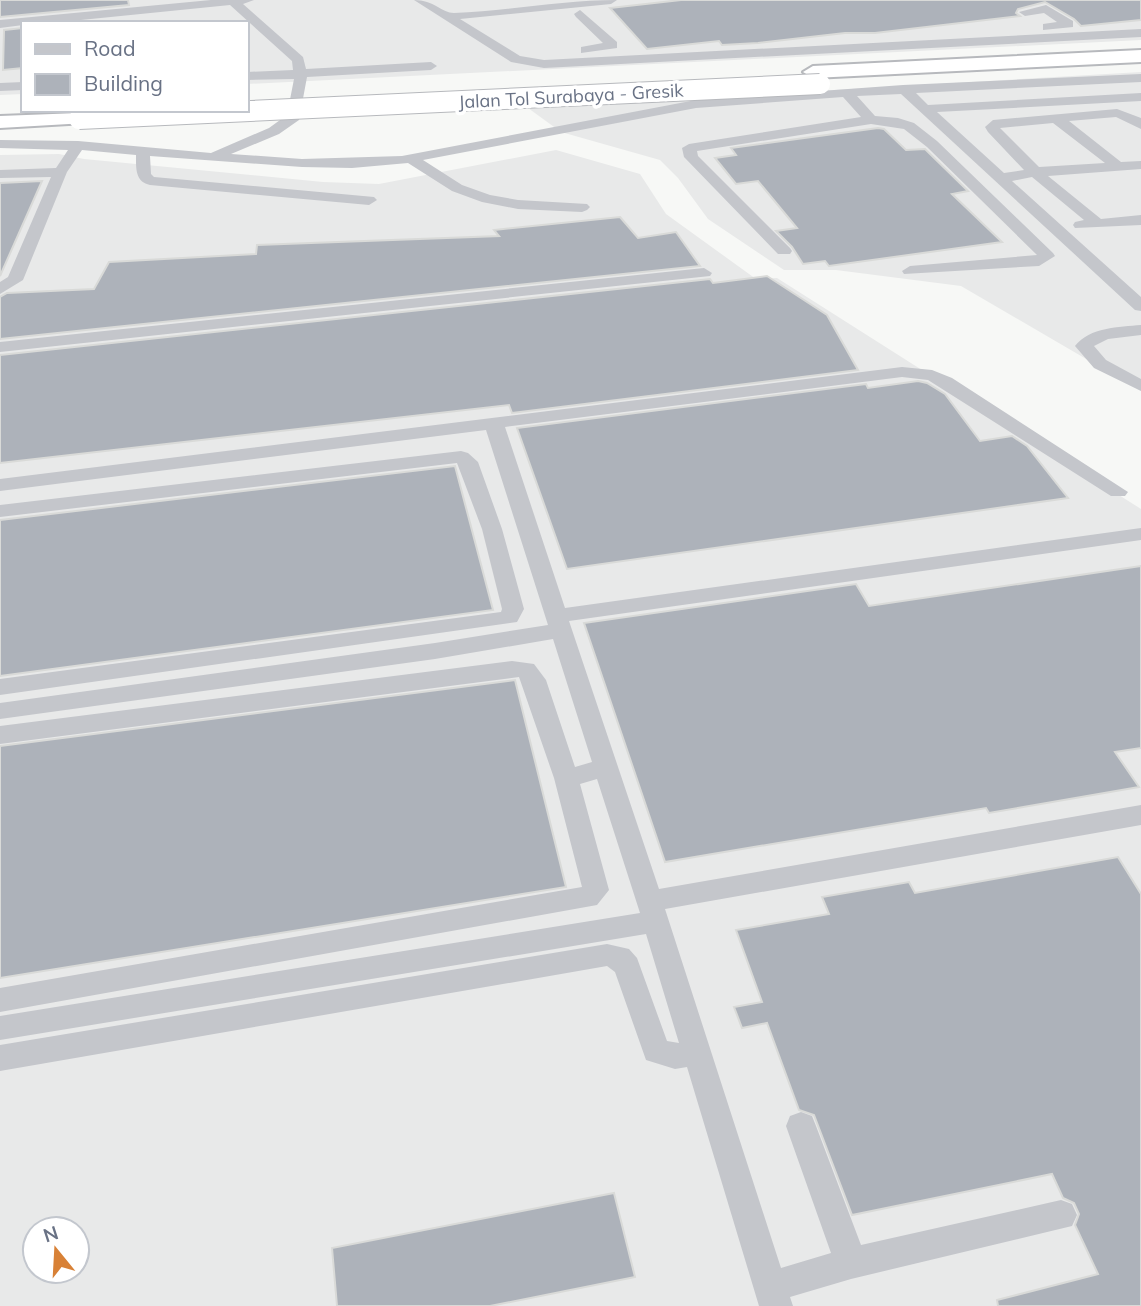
<svg xmlns="http://www.w3.org/2000/svg" width="1141" height="1306" font-family="Mulish,sans-serif">
  <rect width="100%" height="100%" fill="#f7f8f6"/>
  <!-- built -->
  <g fill="#e8e9e9" fill-rule="evenodd">
    <polygon points="0,0 1141,0 1141,40 247,84 247,23 23,23 23,94 0,95"/>
    <polygon points="1141,72 1141,391 961,286 836,270 784,270 708,219 678,178 660,160 561,132 528,108"/>
    <path d="M556 150 640 174 666 214 756 279 777 278 1141 509V1306H0V155L59 154 84 159 323 182 379 184ZM35 1229H77V1271H35Z"/>
  </g>
  <!-- building -->
  <g fill="#adb2ba" stroke="#d9dad8" stroke-width="2">
    <polygon points="0,0 128,0 129,5 0,17"/>
    <polygon points="681,0 1141,0 1141,20 1081,26 1074,19 1045,2 1018,9 1016,13 1020,16 875,33 845,33 758,43 722,45 719,41 647,49 610,8"/>
    <polygon points="23,28 23,68 3,70 4,30"/>
    <polygon points="878,128 884,129 906,150 925,149 968,191 952,194 1002,242 829,266 825,261 803,264 792,247 776,231 797,228 758,181 736,184 715,158 736,155 731,148"/>
    <polygon points="42,181 0,276 0,183"/>
    <polygon points="620,217 638,238 676,232 700,266 0,339 0,297 7,293 94,289 109,262 256,254 257,245 499,236 494,230"/>
    <polygon points="767,276 827,315 858,370 512,413 509,405 0,463 0,355 710,279 713,283"/>
    <polygon points="918,381 927,383 945,394 980,441 1012,436 1027,446 1068,498 567,569 517,428 866,384 868,388"/>
    <polygon points="455,466 493,610 0,676 0,520"/>
    <polygon points="1141,566 1141,748 1115,752 1139,787 989,813 986,808 665,862 584,623 856,584 869,606"/>
    <polygon points="515,680 566,887 0,978 0,746"/>
    <polygon points="1118,857 1141,894 1141,1306 998,1306 997,1300 1098,1274 1075,1225 1079,1214 1074,1203 1063,1198 1052,1174 852,1215 814,1115 799,1110 767,1023 742,1028 734,1007 762,1002 736,930 829,914 822,897 909,882 915,893"/>
    <polygon points="614,1193 635,1277 490,1306 337,1306 332,1248"/>
  </g>
  <g fill="none" stroke-linecap="round" stroke-linejoin="round">
    <!-- highway casing -->
    <g stroke="#b7b9bd" stroke-width="4">
      <g id="highway">
        <polygon points="1141,50 1141,62 813,78 803,72 813,66"/>
        <polygon points="79,113 86,115 89,119 86,123 0,128 0,116"/>
      </g>
    </g>
    <!-- minor -->
    <g fill="#c4c6cb" fill-rule="evenodd">
      <path d="M211 0H254L243 4 303 57 306 69 431 62 437 66 431 70 307 77 299 120 279 134 231 154 302 159 402 156 696 100 903 85 1141 74V82L916 93 928 105 1141 93V101L937 112 1004 173 1024 170 988 132 985 127 993 120 1117 109 1141 118V129L1116 117 1069 121 1121 162 1141 161V169L1048 176 1101 219 1141 215V225L1075 228 1073 225 1075 222 1084 220 1032 177 1012 181 1141 297V311L1135 310 901 94 857 96 875 116 898 118 914 123 937 141 1053 253 1055 256 1039 266 904 274 902 271 910 266 1037 255 927 147 904 129 871 124 697 151 698 156 790 248 792 251 790 254H778L684 157 682 148 689 144 861 117 843 97 696 108 423 160 462 185 490 195 518 200 587 204 590 207 587 210 582 212 518 209 482 202 452 191 408 163 352 168 302 167 150 156 151 174 154 177 374 197 377 200 369 205 150 185C135 182 136 168 136 155L82 150 67 172 23 280 0 294V282L8 277 51 177 0 178V170L56 168 68 150 0 148V140L78 141 211 153 269 128 287 115 294 79 247 80V72L293 70 292 61 230 5 51 23H23V25L0 28V20ZM1053 123 1105 163 1039 167 1000 128Z"/>
      <path d="M414 0C434 0 442 13 454 13 509 11 562 0 617 0L611 4 460 19 520 56 544 60 1141 29V37L544 68 511 62Z"/>
      <polygon points="1046,5 1073,21 1073,27 1043,30 1043,24 1057,22 1044,13 1025,16 1019,12"/>
      <polygon points="580,10 617,42 617,48 581,53 581,47 603,43 576,17 574,14"/>
      <polygon points="23,82 23,90 0,91 0,83"/>
      <polygon points="704,268 712,273 710,276 0,352 0,342"/>
      <path d="M1141 325V335L1108 339 1094 346 1106 360 1141 379V391L1094 368 1075 346C1090 327 1119 327 1141 325Z"/>
      <polygon points="902,367 932,370 952,378 1128,492 1125,496 1111,496 928,380 902,377 505,427 565,608 1141,528 1141,540 569,621 659,889 1141,805 1141,825 665,909 781,1268 831,1253 786,1126 790,1116 801,1112 812,1116 816,1126 861,1245 1061,1200 1072,1204 1077,1215 1072,1226 851,1279 790,1297 793,1306 759,1306 687,1067 675,1069 646,1060 615,972 607,966 0,1071 0,1045 607,944 629,949 637,958 667,1041 679,1043 646,934 0,1040 0,1016 640,913 597,779 580,784 609,890 597,905 0,1012 0,988 582,887 554,778 519,677 0,744 0,726 512,661 534,664 546,680 575,767 592,762 553,639 435,659 0,719 0,703 435,643 548,625 486,430 0,491 0,479"/>
      <polygon points="461,451 468,453 478,462 502,529 524,609 517,622 0,695 0,679 501,612 502,609 482,529 457,463 0,517 0,505"/>
    </g>
    <!-- highway -->
    <use href="#highway" fill="#fff" fill-rule="evenodd"/>
    <!-- highway-bridge casing -->
    <g stroke="#b7b9bd" stroke-width="22" stroke-linecap="butt">
      <polyline id="highway-bridge" points="79,119 820,84"/>
    </g>
    <!-- highway-bridge -->
    <use href="#highway-bridge" stroke="#fff" stroke-width="20"/>
  </g>
  <g text-anchor="middle" dominant-baseline="central" stroke-width="7" stroke-linejoin="round" paint-order="stroke">
    <!-- far-street labels -->
    <g font-size="18" fill="#697285" stroke="#fff">
      <text transform="translate(571 96) rotate(-3)">Jalan Tol Surabaya - Gresik</text>
    </g>
  </g>
  <!-- legend -->
  <rect x="21" y="21" width="228" height="91" fill="#ffffff" stroke="#c3c7ce" stroke-width="2"/>
  <rect x="35" y="44" width="35" height="10" fill="#c4c6cb" stroke="#c3c7ce" stroke-width="2"/>
  <text x="84" y="56" font-size="21" fill="#697285">Road</text>
  <rect x="35" y="74" width="35" height="21" fill="#adb2ba" stroke="#c3c7ce" stroke-width="2"/>
  <text x="84" y="91" font-size="21" fill="#697285">Building</text>
  <!-- north arrow -->
  <g transform="translate(56 1250) rotate(342)"><circle r="33" fill="#ffffff" stroke="#c3c7ce" stroke-width="2"/>
  <path d="M0-5L12 26L0 18L-12 26Z" fill="#d88136"/>
  <text y="-10" font-size="19" font-weight="bold" text-anchor="middle" fill="#697285">N</text>
  </g>
</svg>
